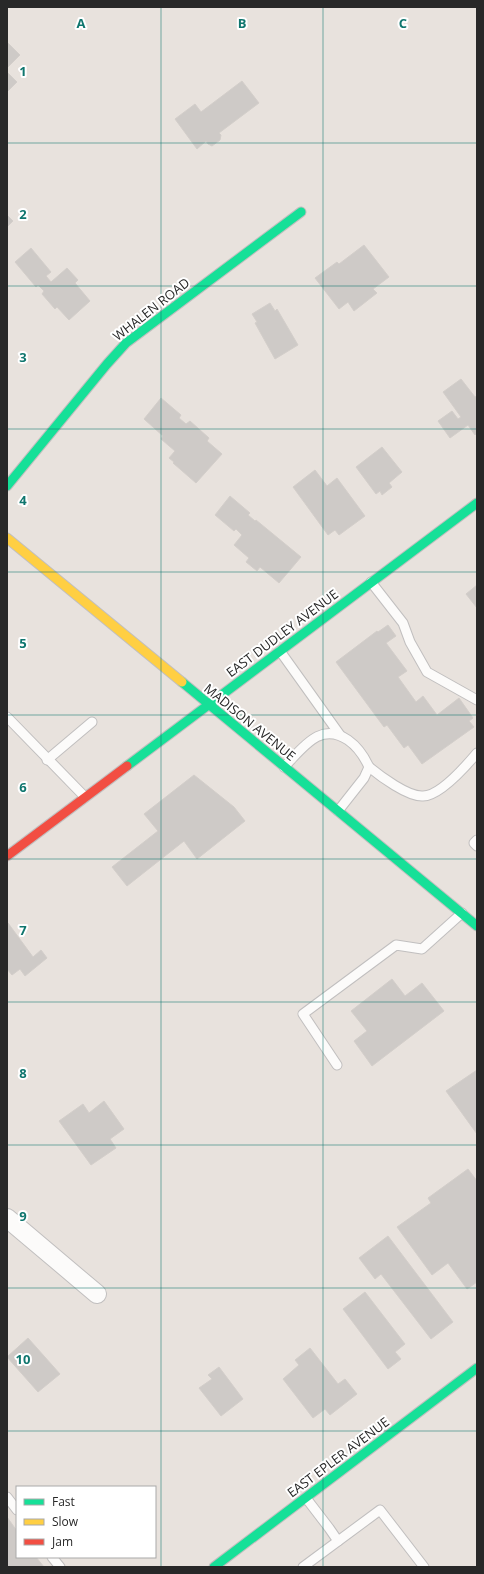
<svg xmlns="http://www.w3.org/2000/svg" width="484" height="1574" font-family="'Open Sans',sans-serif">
  <rect width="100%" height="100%" fill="#e8e2dd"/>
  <!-- building -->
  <g fill="#cecac7" stroke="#d3ceca">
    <polygon points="7,42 20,55 7,68"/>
    <polygon points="7,72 17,82 7,92"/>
    <polygon points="242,81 259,103 219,133 221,135 220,140 212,146 208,144 206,141 197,149 175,119 195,104 201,112"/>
    <polygon points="7,215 13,221 7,227"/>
    <polygon points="364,245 389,277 373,289 377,293 354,311 348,302 339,309 315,278 337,262 339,264"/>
    <polygon points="31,248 51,272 46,276 51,282 67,268 78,280 75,283 90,301 69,320 57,307 55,309 42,294 44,291 38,285 36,287 15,262"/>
    <polygon points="270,303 275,311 277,309 298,345 275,359 255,323 257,322 252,314"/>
    <polygon points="461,379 475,397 477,396 477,433 475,435 468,425 450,438 438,421 452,411 458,419 461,417 443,392"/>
    <polygon points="161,398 181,415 179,418 186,424 190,421 209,438 207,441 222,454 196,483 173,463 174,462 169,458 175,451 161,439 163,436 144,419"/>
    <polygon points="382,447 402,472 389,483 392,487 382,495 380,491 376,494 356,467"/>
    <polygon points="315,470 327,486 337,478 365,516 339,535 335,530 328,535 293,487"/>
    <polygon points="230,496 250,513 248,515 255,521 256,520 301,557 279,583 260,567 257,571 246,562 249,558 234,545 242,535 236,529 234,531 215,515"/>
    <polygon points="477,585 477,608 466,594"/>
    <polygon points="388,625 396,636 386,643 407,671 398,677 416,702 423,696 437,715 459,698 473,718 469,721 474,727 422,764 408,745 404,748 387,725 384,727 336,662 377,631 378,632"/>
    <polygon points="194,775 234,807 245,821 197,859 184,841 127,886 112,867 158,831 144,814"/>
    <polygon points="8,923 33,957 41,950 47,958 25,976 20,969 12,975 7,969"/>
    <polygon points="392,979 405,996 422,983 444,1011 372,1066 354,1041 367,1031 351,1011"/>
    <polygon points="477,1070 477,1134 446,1091"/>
    <polygon points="104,1101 124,1129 110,1139 116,1148 91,1165 59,1121 83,1104 89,1113"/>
    <polygon points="468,1169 477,1181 477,1282 467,1289 448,1263 432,1275 397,1227 431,1203 428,1198"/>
    <polygon points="388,1236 453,1322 431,1339 381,1274 375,1279 359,1258"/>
    <polygon points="365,1292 405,1344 395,1352 401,1359 388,1369 343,1309"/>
    <polygon points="28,1338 60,1374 38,1392 7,1357"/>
    <polygon points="310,1348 338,1384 345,1379 357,1394 330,1415 325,1409 313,1418 283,1379 299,1365 295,1360"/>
    <polygon points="219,1367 243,1399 221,1416 199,1388 212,1379 208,1375"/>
    <polygon points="7,1517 17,1531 17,1557 36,1557 44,1567 7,1567"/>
  </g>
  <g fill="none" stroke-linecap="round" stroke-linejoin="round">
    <!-- lane casing -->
    <g stroke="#c1bfbf" stroke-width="11">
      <g id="lane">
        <polyline points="371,582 403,623 410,642 427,672 477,700"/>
        <polyline points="280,651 340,735"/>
        <polyline points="7,717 85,797"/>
        <polyline points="47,760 92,722"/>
        <path d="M284 767C303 748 320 721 348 740 358 747 364 756 369 767L364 778 338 811"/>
        <path d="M369 767C380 776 408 797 423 796 440 796 466 766 477 753"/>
        <polyline points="477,840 474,843 477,846"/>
        <polyline points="337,1065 303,1014 396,945 422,949 462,913"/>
        <polyline points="7,1497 17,1510"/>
        <polyline points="306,1498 329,1528 338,1541"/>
        <polyline points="52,1557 60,1567"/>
        <polyline points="303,1567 380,1510 424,1567"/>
      </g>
    </g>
    <!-- street casing -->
    <g stroke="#c1bfbf" stroke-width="20">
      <polyline id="street" points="7,1218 97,1294"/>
    </g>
    <!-- fast casing -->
    <g stroke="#c1bfbf" stroke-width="11">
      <g id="fast">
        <polyline points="7,486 107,364 126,343 301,212"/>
        <polyline points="182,682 477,926"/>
        <polyline points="127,766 477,503"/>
        <polyline points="214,1567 477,1368"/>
      </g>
    </g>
    <!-- slow casing -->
    <g stroke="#c1bfbf" stroke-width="11">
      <polyline id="slow" points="7,538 182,682"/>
    </g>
    <!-- jam casing -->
    <g stroke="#c1bfbf" stroke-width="11">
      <polyline id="jam" points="7,856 127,766"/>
    </g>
    <!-- lane -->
    <use href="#lane" stroke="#fcfbfa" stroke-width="9"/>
    <!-- street -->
    <use href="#street" stroke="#fcfbfa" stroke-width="18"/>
    <!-- fast -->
    <use href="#fast" stroke="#16e098" stroke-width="9"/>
    <!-- slow -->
    <use href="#slow" stroke="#ffcf43" stroke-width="9"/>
    <!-- jam -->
    <use href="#jam" stroke="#f24e42" stroke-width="9"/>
  </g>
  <!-- grid -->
  <path fill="none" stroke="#0f766e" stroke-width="1" stroke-opacity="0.55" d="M161 7V1567M323 7V1567M7 143H477M7 286H477M7 429H477M7 572H477M7 715H477M7 859H477M7 1002H477M7 1145H477M7 1288H477M7 1431H477"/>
  <g text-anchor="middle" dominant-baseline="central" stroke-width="4" stroke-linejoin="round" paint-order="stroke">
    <!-- street labels -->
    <g font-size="13" fill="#282828" stroke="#fff">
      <text transform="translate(151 309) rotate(-38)">WHALEN ROAD</text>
      <text transform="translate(282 633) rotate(-37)">EAST DUDLEY AVENUE</text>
      <text transform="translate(250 722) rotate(39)">MADISON AVENUE</text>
      <text transform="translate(338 1457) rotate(-37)">EAST EPLER AVENUE</text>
    </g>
  </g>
  <g font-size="13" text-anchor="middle" font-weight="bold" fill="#0f766e" stroke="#fff" stroke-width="4" stroke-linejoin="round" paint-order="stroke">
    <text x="81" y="28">A</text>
    <text x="242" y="28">B</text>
    <text x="403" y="28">C</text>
    <text x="23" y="76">1</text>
    <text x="23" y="219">2</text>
    <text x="23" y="362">3</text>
    <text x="23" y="505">4</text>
    <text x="23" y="648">5</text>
    <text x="23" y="792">6</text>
    <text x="23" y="935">7</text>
    <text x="23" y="1078">8</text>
    <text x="23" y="1221">9</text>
    <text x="23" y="1364">10</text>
  </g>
  <!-- border -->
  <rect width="484" height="1574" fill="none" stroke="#282828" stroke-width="16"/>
  <!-- legend -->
  <rect x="16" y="1486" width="140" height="72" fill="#ffffff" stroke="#a9a9a9"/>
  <rect x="24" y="1499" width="20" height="6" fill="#16e098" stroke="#a9a9a9"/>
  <text x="52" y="1506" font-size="12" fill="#282828">Fast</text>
  <rect x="24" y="1519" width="20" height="6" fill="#ffcf43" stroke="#a9a9a9"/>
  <text x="52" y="1526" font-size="12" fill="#282828">Slow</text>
  <rect x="24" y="1539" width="20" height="6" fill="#f24e42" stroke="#a9a9a9"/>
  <text x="52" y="1546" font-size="12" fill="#282828">Jam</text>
</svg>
